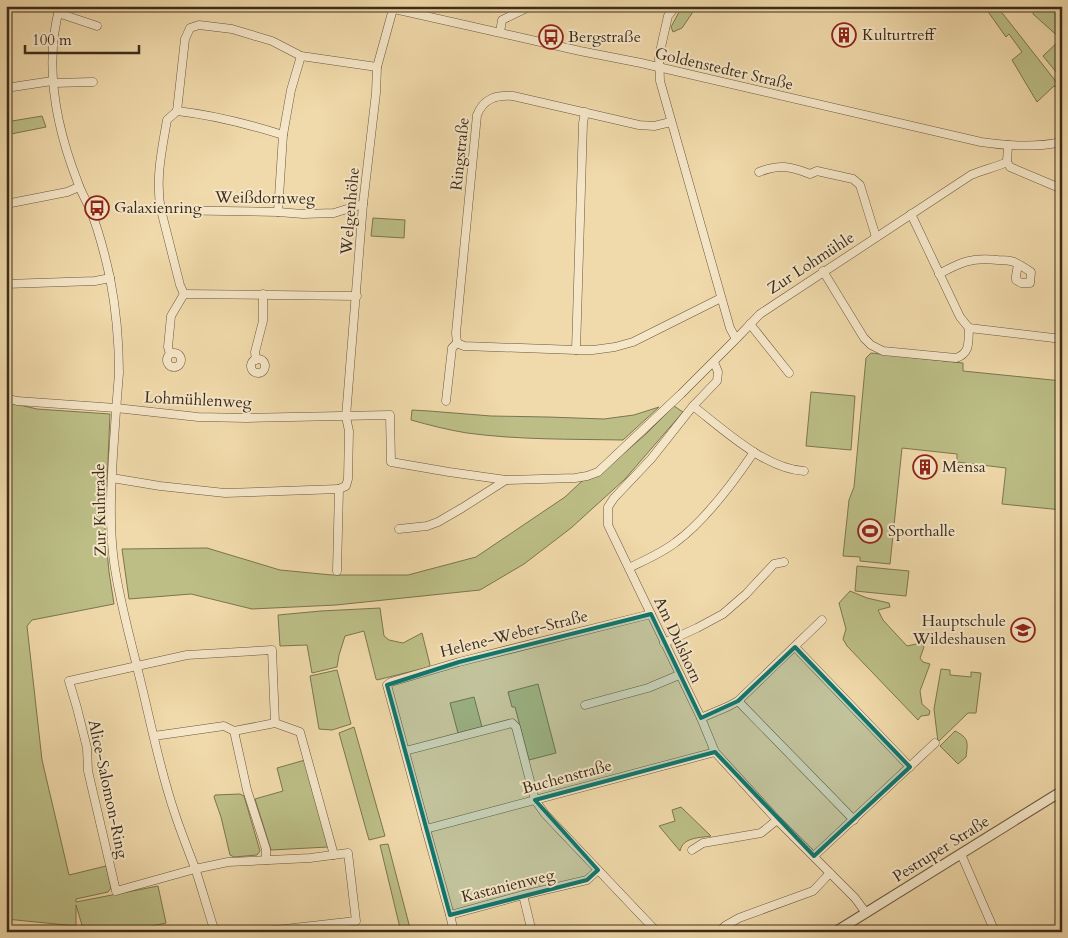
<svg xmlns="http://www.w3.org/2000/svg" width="1068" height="938" font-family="Cardo,serif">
  <rect width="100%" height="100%" fill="#f0d9aa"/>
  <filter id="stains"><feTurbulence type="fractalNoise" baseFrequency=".004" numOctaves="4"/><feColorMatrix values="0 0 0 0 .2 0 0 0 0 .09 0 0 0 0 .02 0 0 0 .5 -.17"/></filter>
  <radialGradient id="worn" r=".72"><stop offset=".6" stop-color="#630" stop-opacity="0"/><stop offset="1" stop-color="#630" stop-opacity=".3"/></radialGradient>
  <!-- green -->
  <g fill="#bcbe86" stroke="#7c7550">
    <polygon points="683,6 697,6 682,28 673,32 671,27 679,12"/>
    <polygon points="973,6 994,6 1003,14 1061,88 1054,86 1037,102 1012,60 1022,52 1009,34 1006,37 984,6 977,12"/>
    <polygon points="1035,6 1062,6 1062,79 1043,56 1061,39 1033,14"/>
    <polygon points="42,116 46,127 6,135 6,122"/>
    <polygon points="373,218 405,220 404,238 371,236"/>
    <polygon points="871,353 963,363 963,371 1062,381 1062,510 1002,504 1006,468 957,462 957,454 902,448 890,564 860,561 860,557 843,556 849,500 854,487 866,358"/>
    <polygon points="811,392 855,396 851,450 806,446"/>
    <polygon points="6,402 37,409 110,414 105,529 109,572 114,604 32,620 27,626 42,760 69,875 106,866 111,888 108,892 76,899 76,902 158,886 166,923 125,932 84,932 76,905 76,926 6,919"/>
    <polygon points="674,406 683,412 625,479 571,528 524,564 480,590 336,605 252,609 191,594 129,599 122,549 207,548 280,570 332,575 408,575 476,557 565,497 582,481 599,475 646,434"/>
    <path d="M659 407 623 440C571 439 519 440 467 433 448 430 429 425 411 420L412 410 429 411 491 416 548 417 604 419 634 415Z"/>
    <polygon points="857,566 909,571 906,596 855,591"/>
    <polygon points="850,591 867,598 889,603 890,607 878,610 883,620 907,646 921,643 924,647 920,658 923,662 930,664 920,691 922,704 930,711 929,715 921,716 918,720 847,646 843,639 846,629 839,603"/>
    <polygon points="380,608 384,636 389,640 403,643 422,633 430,665 429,667 377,680 376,679 364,631 345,636 339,655 337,667 312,673 307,645 280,646 278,615 321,611"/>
    <polygon points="941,669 950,670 950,675 971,677 971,672 981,673 976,713 968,713 938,742 934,709"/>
    <polygon points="337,670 351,724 332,730 319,729 310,676"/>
    <polygon points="538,684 556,753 529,760 515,707 512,707 508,692"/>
    <polygon points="474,697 482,727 458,733 450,703"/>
    <polygon points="354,727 385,836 369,840 339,733"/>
    <path d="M955 731C969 738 968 742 966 757L958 764 940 746Z"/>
    <polygon points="305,760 328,847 271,850 255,799 283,791 277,768"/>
    <polygon points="240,794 244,796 260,851 257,855 234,857 230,855 221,817 214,797 215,795"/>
    <path d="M681 807 711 836C699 838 683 837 680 851L659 826 675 821 672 810Z"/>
    <polygon points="388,844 411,932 401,932 380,845"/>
  </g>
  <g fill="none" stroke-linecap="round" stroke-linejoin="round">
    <!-- minor casing -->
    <g stroke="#69573e" stroke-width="9">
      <g id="minor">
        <path d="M60 6C43 66 56 127 78 183 81 192 86 200 90 209 99 231 105 255 110 278 116 309 119 341 119 373 118 385 117 398 116 411 113 458 108 507 113 554 117 592 129 633 138 671 150 718 159 768 175 814 181 832 188 850 195 868 202 889 208 911 215 932"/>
        <path d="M381 6 580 51 641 63 981 142C1008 146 1035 148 1062 142"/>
        <polyline points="676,6 668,16 659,56 660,81 730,328 736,339"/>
        <polyline points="58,13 97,26"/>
        <polyline points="500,32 502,20 531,6"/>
        <polyline points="53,83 93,82"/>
        <polyline points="6,88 52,81"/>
        <polyline points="177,111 185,39 190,28 199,25 232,29 272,41 301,56 377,67"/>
        <polyline points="1008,145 1007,162 1010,167 1062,189"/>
        <path d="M759 172C779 164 790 166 810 174L817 171 853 179 860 185 876 237"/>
        <polyline points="6,204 67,192 79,187"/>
        <path d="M161 210C155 180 162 149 167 120L177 111C214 115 248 124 283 135"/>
        <polyline points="278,212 283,135 291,90 301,56"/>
        <polyline points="911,214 960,317 969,328 1062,339"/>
        <path d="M823 271 864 338 871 345 883 351 956 358C971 353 968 341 969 328"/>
        <path d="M939 274C961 262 972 257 998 260 1003 260 1009 260 1014 262 1019 264 1025 268 1031 272L1030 283H1021L1016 280V276L1018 264"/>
        <polyline points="6,284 95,281 110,278"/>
        <polyline points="184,294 180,285 161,210 278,212 303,214 334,213 363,204"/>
        <polyline points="750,324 789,373"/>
        <path d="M457 343 456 333 477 115C484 98 496 95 513 96L639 125 654 126 671 122"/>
        <polyline points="457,343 464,346 576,350 593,350 615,347 633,342 721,298"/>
        <polyline points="576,350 583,123 585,112"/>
        <circle cx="174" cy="360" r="7"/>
        <polyline points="170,354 168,347 171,316 184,294 357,296"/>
        <circle cx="258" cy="366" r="7"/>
        <polyline points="256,360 255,352 263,321 263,294"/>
        <polyline points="714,362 718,372 717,381 693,406 651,459 614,498 608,507 608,525 701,718 715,752 777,820 855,898 866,913"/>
        <path d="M6 398 17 401 116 408 198 417 247 418 390 415 391 462 449 472 506 480 575 478 587 476 598 472 681 394 736 339 760 314 971 175C983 170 996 167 1007 162"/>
        <polyline points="446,401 452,348 457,343"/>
        <path d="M693 406C723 429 765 469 804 471"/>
        <polyline points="112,478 160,486 225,493 339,489"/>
        <polyline points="399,529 427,526 438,522 462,508 506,480"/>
        <path d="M629 568C645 560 662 553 676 542 706 520 733 483 754 452"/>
        <polyline points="337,571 339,489 346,486 348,479 349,431 346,417 363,204 376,93 377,67 393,9"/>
        <polyline points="664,643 697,628 723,614 746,594 774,564 784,562"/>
        <polyline points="795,647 910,767"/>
        <polyline points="738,701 854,820"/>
        <polyline points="585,705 648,688 679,675"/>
        <polyline points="701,718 729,706 738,701 822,620"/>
        <polyline points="275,723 300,732 334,855"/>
        <polyline points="234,731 247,790 266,849 266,860"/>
        <polyline points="154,736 224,726 234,731 275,723 272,650 187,655 69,681 77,708 87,748 88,771 116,891 195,869 228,862 310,858 348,853 356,921 258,932"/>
        <polyline points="405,751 512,723 516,727 535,800 545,814 657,932"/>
        <polyline points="426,829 715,752"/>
        <polyline points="692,850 703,843 761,833 777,820"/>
        <polyline points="961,854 995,932"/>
        <polyline points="814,856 935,743"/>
        <polyline points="598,870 587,880 523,895 450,915 426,829 387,685 391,682 459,662 651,614"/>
        <polyline points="523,895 532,932"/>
        <polyline points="450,915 454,932"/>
        <polyline points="719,932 725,926 739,918 813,891 830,873"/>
      </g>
    </g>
    <!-- tertiary casing -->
    <g stroke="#69573e" stroke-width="11">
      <polyline id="tertiary" points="835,932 1062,791"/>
    </g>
    <!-- minor -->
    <use href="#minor" stroke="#f5e6c8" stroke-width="8"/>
    <!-- tertiary -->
    <use href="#tertiary" stroke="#f5e6c8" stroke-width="9"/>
  </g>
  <!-- marked area -->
  <path fill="#0f766e" fill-opacity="0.2" stroke="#0f766e" stroke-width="4" stroke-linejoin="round" d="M651 614 701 718 738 701 795 647 910 767 814 856 715 752 535 800 598 870 587 880 450 915 387 685 459 662Z"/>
  <!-- icons -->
  <defs>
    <g id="building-ring" transform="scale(1.25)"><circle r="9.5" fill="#f5e6c8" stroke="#8f2418" stroke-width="1.5"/><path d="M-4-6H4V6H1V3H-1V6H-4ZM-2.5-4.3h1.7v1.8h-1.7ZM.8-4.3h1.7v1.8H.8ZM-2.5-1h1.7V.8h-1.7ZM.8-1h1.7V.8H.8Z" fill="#8f2418"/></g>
    <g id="bus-ring" transform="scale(1.25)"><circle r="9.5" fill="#f5e6c8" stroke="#8f2418" stroke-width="1.5"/><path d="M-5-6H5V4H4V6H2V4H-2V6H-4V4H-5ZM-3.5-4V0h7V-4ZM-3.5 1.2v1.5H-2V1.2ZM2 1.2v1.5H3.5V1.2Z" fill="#8f2418"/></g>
    <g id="stadium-ring" transform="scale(1.25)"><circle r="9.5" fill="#f5e6c8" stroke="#8f2418" stroke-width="1.5"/><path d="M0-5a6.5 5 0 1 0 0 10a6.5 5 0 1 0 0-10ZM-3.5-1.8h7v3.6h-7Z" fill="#8f2418"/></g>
    <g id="school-ring" transform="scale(1.25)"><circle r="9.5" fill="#f5e6c8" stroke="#8f2418" stroke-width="1.5"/><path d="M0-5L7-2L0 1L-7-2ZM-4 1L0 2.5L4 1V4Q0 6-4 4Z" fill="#8f2418"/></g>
  </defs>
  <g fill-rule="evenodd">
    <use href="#building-ring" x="844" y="35"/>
    <use href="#bus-ring" x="551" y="37"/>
    <use href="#bus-ring" x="97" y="208"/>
    <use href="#building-ring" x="925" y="467"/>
    <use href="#stadium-ring" x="870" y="531"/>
    <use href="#school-ring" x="1023" y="630"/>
  </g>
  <g text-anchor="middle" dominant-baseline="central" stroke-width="4" stroke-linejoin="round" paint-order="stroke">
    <!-- poi labels -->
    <g font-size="16" fill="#3c2c1a" stroke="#f5e6c8" text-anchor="start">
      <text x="862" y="35">Kulturtreff</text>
      <text x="568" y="37">Bergstraße</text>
      <text x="114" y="208">Galaxienring</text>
      <text x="942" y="467">Mensa</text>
      <text x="888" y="531">Sporthalle</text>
      <text x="1006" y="621" text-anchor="end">Hauptschule<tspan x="1006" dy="18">Wildeshausen</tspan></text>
    </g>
    <!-- street labels -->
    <g font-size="16" fill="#3c2c1a" stroke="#f5e6c8">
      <text transform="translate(724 69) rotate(13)">Goldenstedter Straße</text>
      <text transform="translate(460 154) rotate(-84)">Ringstraße</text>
      <text transform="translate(265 198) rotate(1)">Weißdornweg</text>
      <text transform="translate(350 211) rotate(-85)">Welgenhöhe</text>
      <text transform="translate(811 263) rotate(-33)">Zur Lohmühle</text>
      <text transform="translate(198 400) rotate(3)">Lohmühlenweg</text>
      <text transform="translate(100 510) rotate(-91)">Zur Kuhtrade</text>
      <text transform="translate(514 634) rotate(-14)">Helene-Weber-Straße</text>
      <text transform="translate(678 640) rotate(65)">Am Dulshorn</text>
      <text transform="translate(567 777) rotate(-15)">Buchenstraße</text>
      <text transform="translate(108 789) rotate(78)">Alice-Salomon-Ring</text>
      <text transform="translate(941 849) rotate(-32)">Pestruper Straße</text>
      <text transform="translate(508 886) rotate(-14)">Kastanienweg</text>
    </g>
  </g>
  <!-- margin -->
  <rect width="1068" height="938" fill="none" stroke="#f0d9aa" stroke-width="25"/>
  <rect x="8" y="8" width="1053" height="923" fill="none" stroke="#3c2c1a" stroke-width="2.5"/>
  <rect x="12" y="12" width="1043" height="913" fill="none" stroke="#3c2c1a"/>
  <!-- scale -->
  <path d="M25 45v8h114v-8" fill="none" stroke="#3c2c1a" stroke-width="2.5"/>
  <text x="32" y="45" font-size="15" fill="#3c2c1a" stroke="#f5e6c8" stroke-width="4" paint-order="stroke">100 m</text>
  <rect width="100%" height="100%" filter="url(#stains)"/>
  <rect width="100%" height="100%" fill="url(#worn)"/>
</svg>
